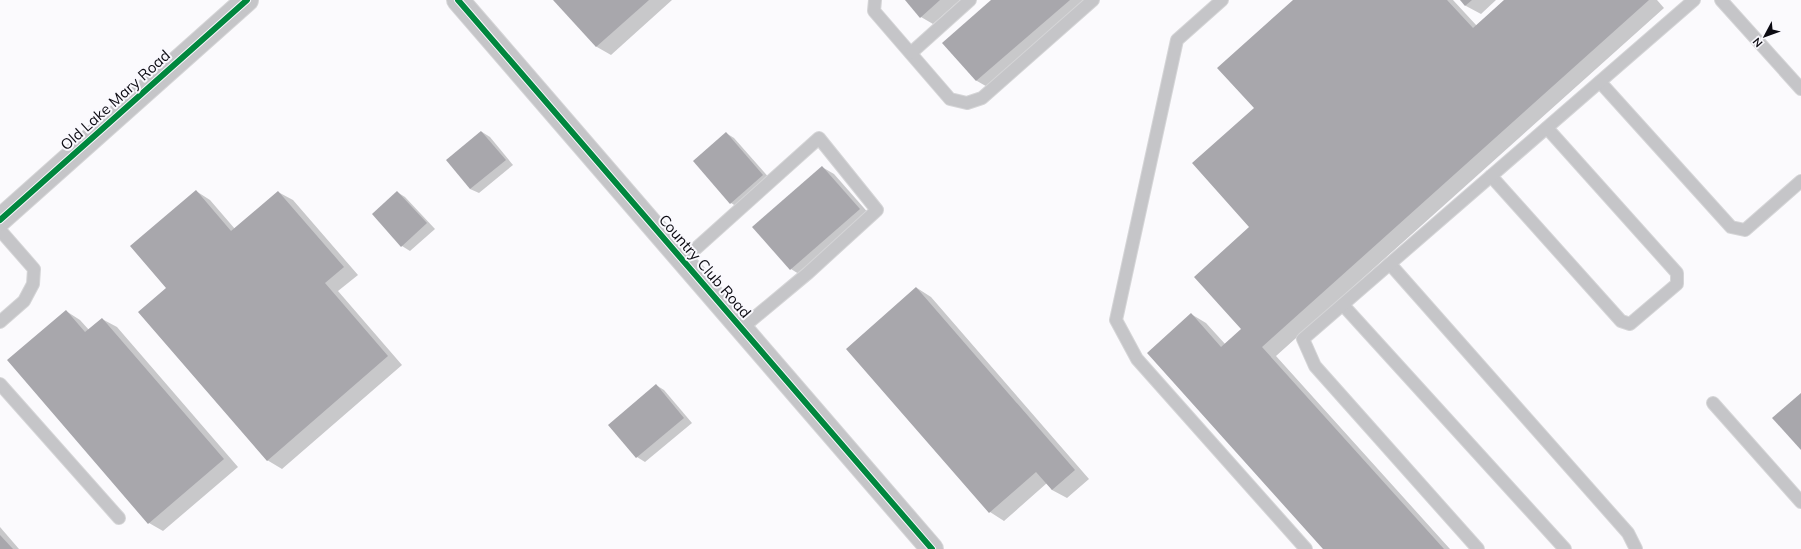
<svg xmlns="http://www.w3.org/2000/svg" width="1801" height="549" font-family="Mulish,sans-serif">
  <rect width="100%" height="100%" fill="#fbfafd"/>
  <!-- shadow -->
  <g fill="#0003">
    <polygon points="555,0 672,0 611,55 597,47"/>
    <polygon points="906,0 960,0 933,24 921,17"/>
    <polygon points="992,0 1094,0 991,89 977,81 943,43"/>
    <polygon points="1295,0 1453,0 1477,26 1506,0 1657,0 1664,8 1276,356 1450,549 1324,549 1191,314 1206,323 1226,345 1243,329 1251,227 1255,109"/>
    <polygon points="1461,0 1496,0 1481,14 1466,6"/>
    <polygon points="482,132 490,137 513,165 479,193 470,189"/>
    <polygon points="726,133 734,138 771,180 739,208 731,203 694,161"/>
    <polygon points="822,167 834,174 871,216 802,276 791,269"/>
    <polygon points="196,191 210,200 235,229 278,192 293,200 358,275 338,291 402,365 282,469 267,460 168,288"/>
    <polygon points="397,192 405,197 435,229 410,251 402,246"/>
    <polygon points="917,288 931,297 1089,479 1067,498 1052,490 1047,483 1004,521 990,512"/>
    <polygon points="66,311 80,320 89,330 102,319 117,327 238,467 163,531 149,523"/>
    <polygon points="656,385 664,390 692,423 645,462 637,457 609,425"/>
    <polygon points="0,527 19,549 0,549"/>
  </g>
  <!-- building -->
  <g fill="#a8a7ac">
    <polygon points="553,0 649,0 596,47"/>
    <polygon points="905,0 940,0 920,18"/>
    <polygon points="991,0 1070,0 976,81 942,43"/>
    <polygon points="1293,0 1447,0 1473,28 1504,0 1649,0 1262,347 1444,549 1323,549 1147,353 1191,313 1221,347 1241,329 1194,277 1249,227 1192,163 1254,108 1217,68"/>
    <polygon points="1460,0 1472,0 1465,6"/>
    <polygon points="481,131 506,160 470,189 446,160"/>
    <polygon points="726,132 763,175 730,204 693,161"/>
    <polygon points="822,166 860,209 790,270 752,227"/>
    <polygon points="196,190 231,231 278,191 344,267 325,283 388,356 267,461 138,312 166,288 130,246"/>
    <polygon points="397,191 427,223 401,247 372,214"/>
    <polygon points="916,287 1075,470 1052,490 1036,472 989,513 846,349"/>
    <polygon points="66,310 85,332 102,318 224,459 148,524 7,360"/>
    <polygon points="656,384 684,418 636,458 608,425"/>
    <polygon points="1801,393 1801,450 1772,418"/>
    <polygon points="0,535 13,549 0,549"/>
  </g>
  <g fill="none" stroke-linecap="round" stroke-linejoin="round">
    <!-- service casing -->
    <g stroke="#d5d5d7" stroke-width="14">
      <g id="service">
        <polyline points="875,0 874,11 950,99 967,103 982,98 1093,0"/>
        <polyline points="1222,0 1177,40 1116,320 1137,359 1306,549"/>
        <polyline points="1721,0 1801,89"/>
        <polyline points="911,53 970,0"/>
        <polyline points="1600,82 1731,227 1745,230 1801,181"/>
        <polyline points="1491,176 1621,321 1630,324 1677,284 1677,273 1547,128"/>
        <polyline points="0,230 34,269 33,284 24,301 0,322"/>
        <polyline points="682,261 819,138 877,210 808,273 742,328"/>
        <polyline points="1390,264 1628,533 1636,549"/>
        <polyline points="1343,305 1565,549"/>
        <polyline points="0,384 119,518"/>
        <polyline points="1713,403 1801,502"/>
        <polyline points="1478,549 1315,366 1303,339 1694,0"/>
      </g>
    </g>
    <!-- tertiary casing -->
    <g stroke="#d5d5d7" stroke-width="24">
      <g id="tertiary">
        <polyline points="458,0 932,549"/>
        <polyline points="0,220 247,0"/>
      </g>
    </g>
    <!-- service -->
    <use href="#service" stroke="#c5c5c8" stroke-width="12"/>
    <!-- tertiary -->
    <use href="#tertiary" stroke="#c5c5c8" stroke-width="22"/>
    <!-- cycleway casing -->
    <g stroke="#faf9fe" stroke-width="8">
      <g id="cycleway">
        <polyline points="458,0 932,549"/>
        <polyline points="0,220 247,0"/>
      </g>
    </g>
    <!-- cycleway -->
    <use href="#cycleway" stroke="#00873e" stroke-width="6"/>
  </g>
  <g text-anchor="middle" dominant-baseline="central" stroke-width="4" stroke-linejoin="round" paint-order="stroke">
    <!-- street labels -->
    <g font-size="15" fill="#0c0b12" stroke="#faf9fe">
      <text transform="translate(115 100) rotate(-42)">Old Lake Mary Road</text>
      <text transform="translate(705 266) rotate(49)">Country Club Road</text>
    </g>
  </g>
  <!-- north arrow -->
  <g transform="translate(1765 36) rotate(229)" stroke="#faf9fe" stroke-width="3" paint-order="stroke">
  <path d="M0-3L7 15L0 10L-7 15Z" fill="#0c0b12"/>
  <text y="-6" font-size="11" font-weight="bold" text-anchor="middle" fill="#0c0b12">N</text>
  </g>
</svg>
